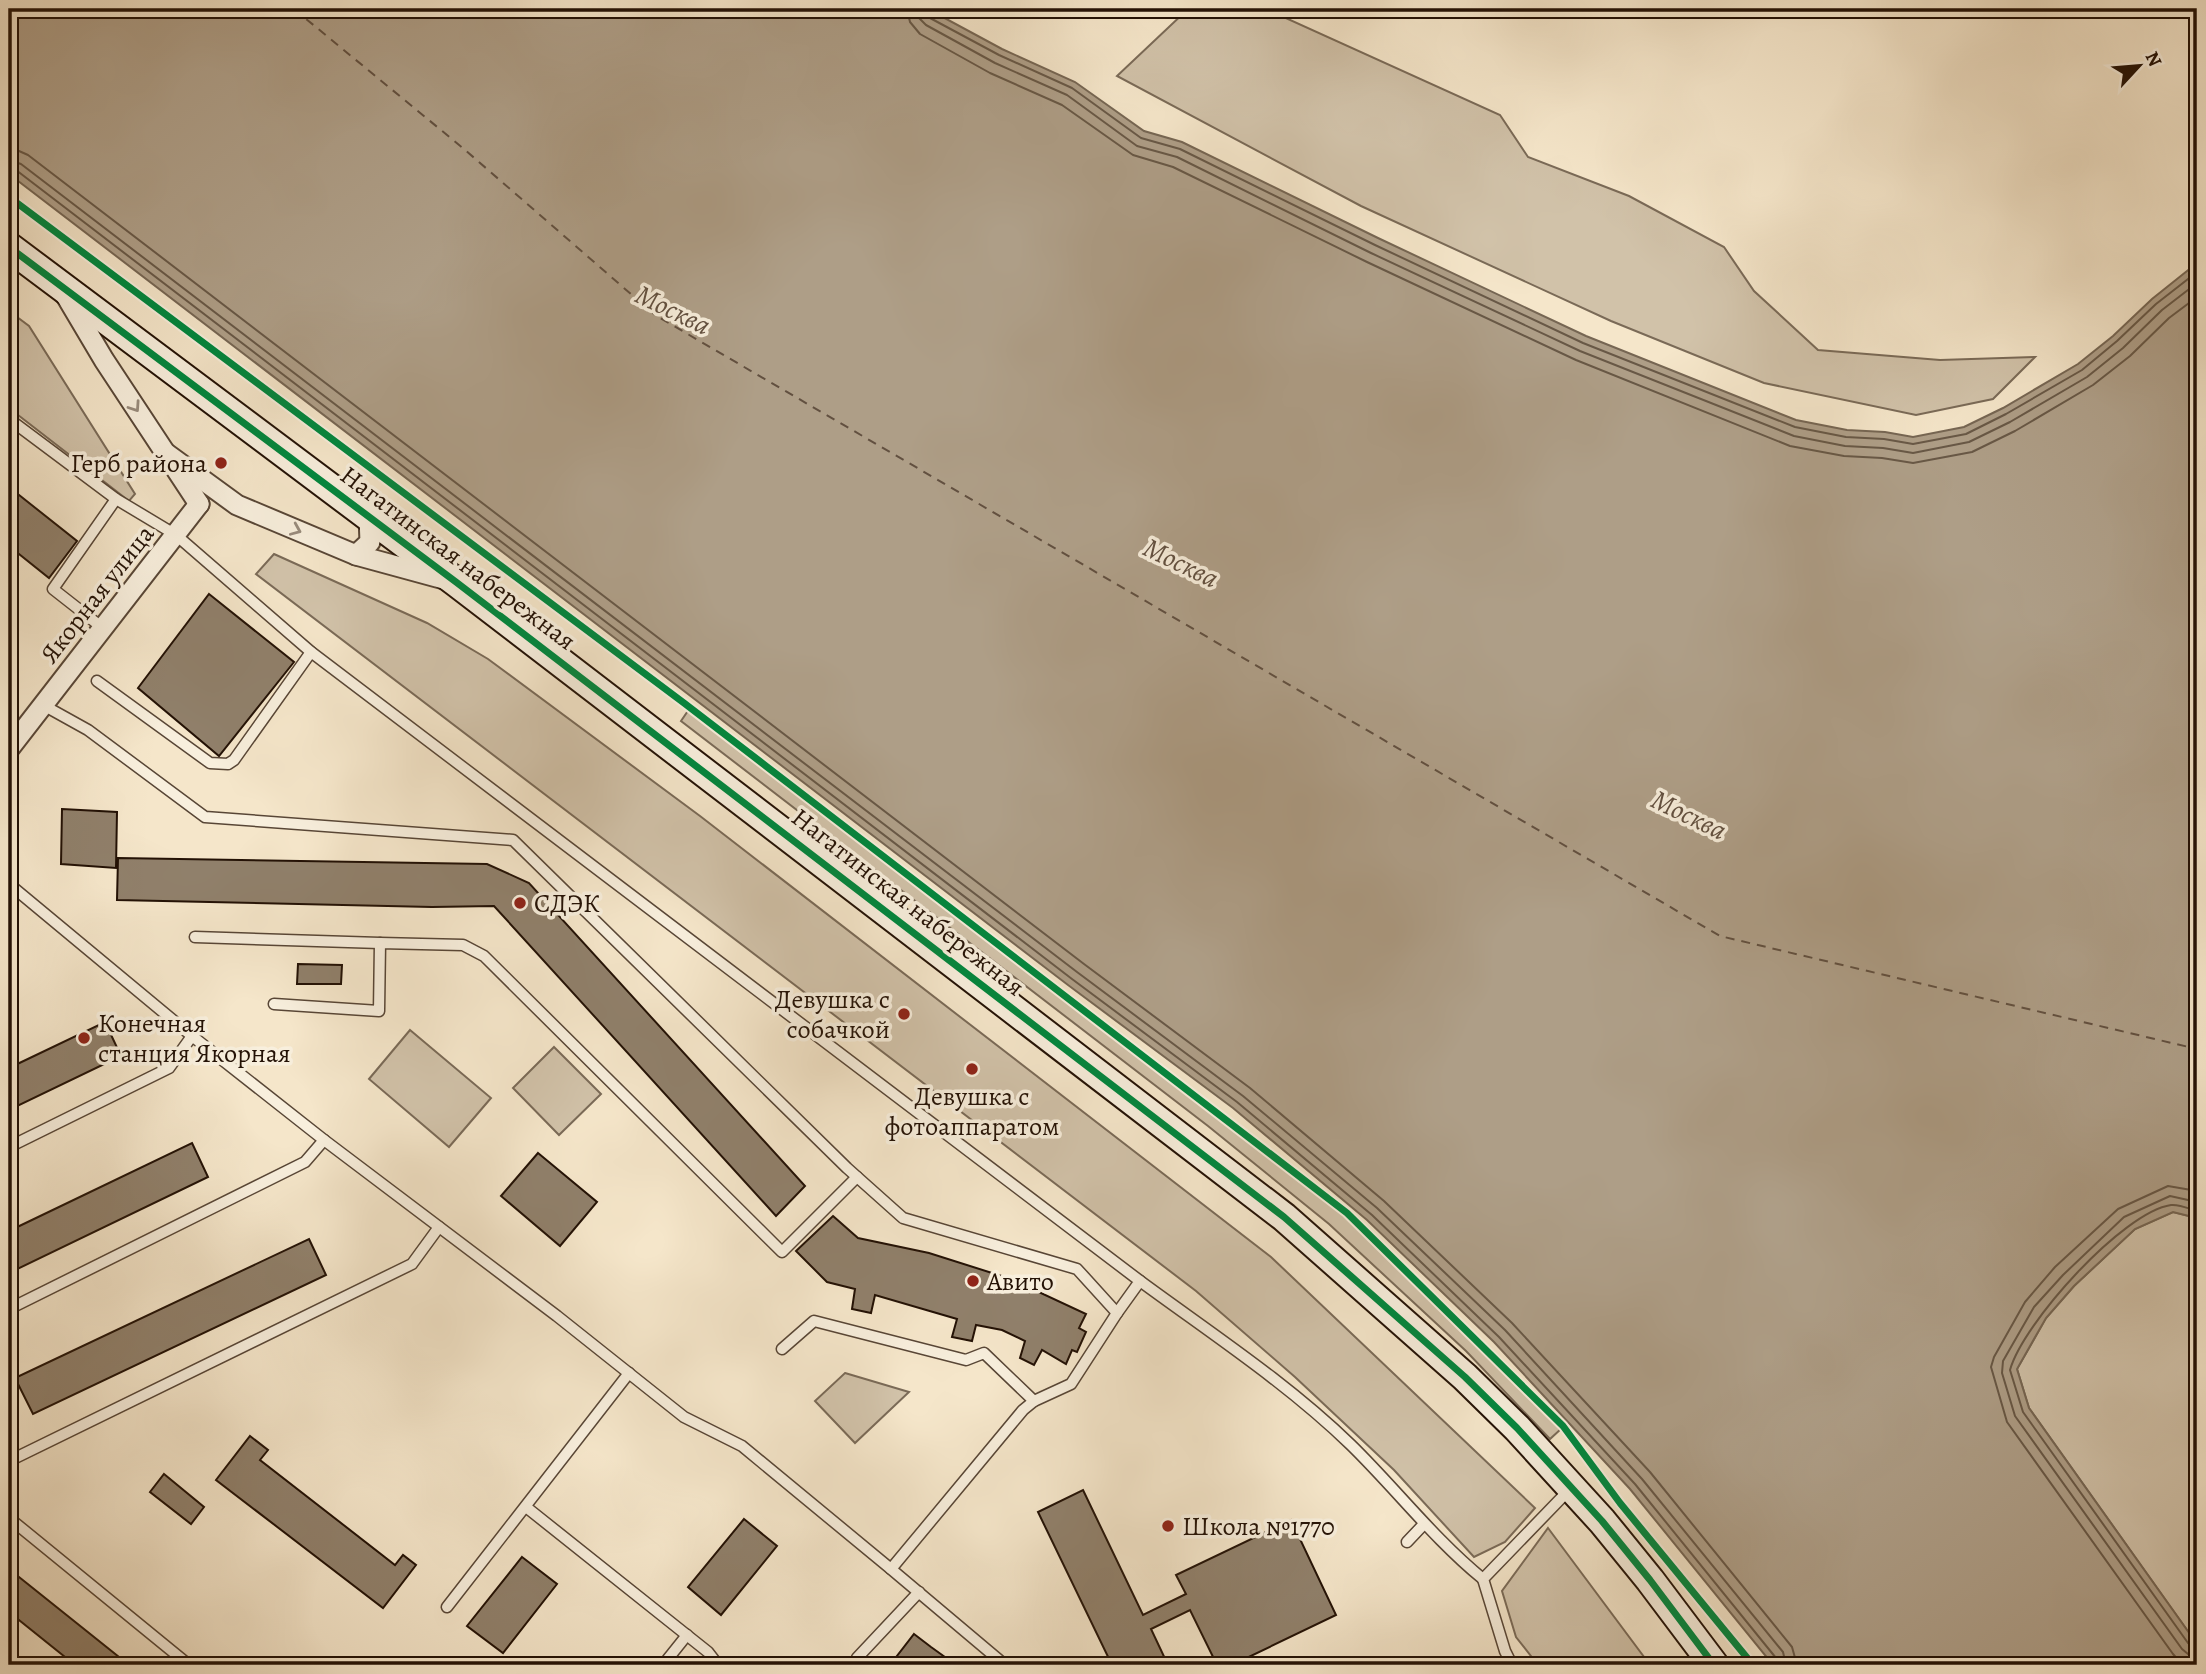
<svg xmlns="http://www.w3.org/2000/svg" width="2206" height="1674" font-family="Alegreya,serif">
  <rect width="100%" height="100%" fill="#f5e6ca"/>
  <filter id="stains"><feTurbulence type="fractalNoise" baseFrequency=".00286" numOctaves="4"/><feColorMatrix values="0 0 0 0 .2 0 0 0 0 .09 0 0 0 0 .02 0 0 0 .5 -.17"/></filter>
  <radialGradient id="worn" r=".72"><stop offset=".6" stop-color="#630" stop-opacity="0"/><stop offset="1" stop-color="#630" stop-opacity=".3"/></radialGradient>
  <!-- green -->
  <g fill="#d1c2a9" stroke="#7a6a57" stroke-width="2">
    <polygon points="1188,9 1266,9 1500,115 1528,157 1629,196 1724,247 1754,291 1818,350 1940,360 2035,357 1993,399 1916,415 1764,383 1611,321 1361,206 1117,76"/>
    <polygon points="9,311 29,326 135,494 129,501 9,408"/>
    <polygon points="274,554 427,623 488,659 700,816 1271,1257 1535,1508 1505,1542 1474,1557 1394,1470 1295,1377 1196,1291 256,574"/>
    <polygon points="692,705 1125,1040 1348,1216 1562,1428 1550,1439 1466,1351 1329,1224 1208,1126 681,721"/>
    <polygon points="410,1030 491,1098 449,1147 369,1079"/>
    <polygon points="554,1047 601,1094 559,1135 513,1088"/>
    <polygon points="2173,1212 2197,1218 2197,1644 2029,1408 2017,1369 2046,1318 2074,1286 2135,1229"/>
    <polygon points="845,1373 909,1392 855,1443 815,1401"/>
    <polygon points="1548,1528 1650,1665 1538,1665 1516,1637 1502,1591"/>
  </g>
  <!-- water -->
  <polygon fill="#ae9e87" stroke="#766653" stroke-width="2" points="9,9 928,9 1002,49 1075,82 1144,131 1182,142 1378,238 1586,336 1796,420 1847,430 1885,432 1913,437 1964,427 2003,408 2078,364 2113,336 2152,299 2197,263 2197,1218 2173,1212 2135,1229 2074,1286 2046,1318 2017,1369 2029,1408 2197,1644 2197,1665 1773,1665 1630,1489 1494,1342 1367,1220 1233,1108 1068,985 9,174"/>
  <g fill="none" stroke-linecap="round" stroke-linejoin="round">
    <!-- shore -->
    <g stroke="#685846" stroke-width="2">
      <polyline points="907,9 910,22 920,34 990,73 1062,105 1133,155 1173,167 1367,262 1576,360 1790,446 1844,456 1882,458 1913,463 1972,452 2015,431 2093,385 2130,356 2169,318 2197,297"/>
      <polyline points="918,9 919,18 926,25 995,63 1067,95 1137,146 1177,157 1371,253 1580,351 1794,436 1845,446 1883,448 1913,453 1969,442 2010,422 2087,377 2123,348 2162,310 2197,283"/>
      <polyline points="926,9 930,18 999,55 1072,88 1141,138 1180,149 1375,245 1583,343 1795,427 1846,437 1884,439 1913,444 1966,434 2006,414 2082,370 2117,341 2156,304 2197,272"/>
      <polyline points="9,149 19,151 28,155 1084,964 1250,1088 1384,1201 1512,1323 1650,1472 1792,1647 1797,1665"/>
      <polyline points="9,160 21,164 1077,972 1243,1096 1377,1208 1505,1330 1642,1479 1783,1652 1786,1665"/>
      <polyline points="9,169 16,170 1072,979 1237,1102 1372,1215 1499,1337 1635,1484 1776,1658 1778,1665"/>
      <polyline points="2197,1202 2170,1196 2124,1217 2063,1275 2034,1307 2003,1361 2002,1373 2015,1416 2182,1649 2188,1654 2197,1655"/>
      <path d="M2197 1211C2190 1209 2179 1204 2171 1205 2123 1212 2023 1323 2010 1370L2023 1412 2188 1643 2197 1647"/>
      <polyline points="2189,1665 2179,1661 2173,1654 2007,1422 1991,1367 1994,1357 2025,1302 2055,1267 2118,1209 2168,1186 2197,1191"/>
    </g>
    <!-- ferry -->
    <polyline stroke="#625040" stroke-width="2" stroke-dasharray="9 7" stroke-linecap="butt" points="294,9 464,149 655,315 1720,936 2197,1049"/>
  </g>
  <!-- building -->
  <g fill="#90806b" stroke="#231105" stroke-width="2">
    <polygon points="9,487 77,541 49,578 9,546"/>
    <polygon points="209,594 294,662 219,756 138,688"/>
    <polygon points="62,809 117,812 116,868 61,864"/>
    <polygon points="118,858 487,864 529,883 805,1186 776,1216 494,906 432,907 117,900"/>
    <polygon points="298,964 342,965 341,984 297,984"/>
    <polygon points="105,1022 121,1056 9,1110 9,1068"/>
    <polygon points="192,1143 208,1177 9,1273 9,1231"/>
    <polygon points="538,1153 597,1202 560,1246 501,1196"/>
    <polygon points="833,1216 858,1238 929,1253 1011,1279 1086,1314 1079,1328 1086,1332 1077,1352 1072,1350 1066,1364 1042,1350 1034,1365 1020,1358 1025,1341 1002,1330 976,1325 972,1341 952,1337 957,1319 875,1295 871,1313 852,1309 855,1289 827,1282 796,1251"/>
    <polygon points="309,1239 326,1275 33,1414 15,1378"/>
    <polygon points="250,1436 268,1450 260,1460 395,1565 403,1555 416,1565 383,1608 216,1480"/>
    <polygon points="164,1474 204,1507 191,1524 150,1492"/>
    <polygon points="1083,1490 1143,1615 1186,1594 1176,1575 1291,1520 1336,1615 1232,1665 1217,1665 1190,1610 1151,1629 1168,1665 1112,1665 1038,1512"/>
    <polygon points="744,1519 777,1546 721,1615 688,1587"/>
    <polygon points="522,1557 557,1584 503,1653 467,1626"/>
    <polygon points="9,1569 129,1665 75,1665 9,1612"/>
    <polygon points="914,1634 931,1647 956,1665 890,1665"/>
  </g>
  <g fill="none" stroke-linecap="round" stroke-linejoin="round">
    <!-- lane casing -->
    <g stroke="#584636" stroke-width="13">
      <g id="lane">
        <polyline points="9,419 116,499 176,535 311,652 1140,1281 1117,1313"/>
        <polyline points="104,629 53,589 116,499"/>
        <polyline points="97,681 210,763 228,764 234,760 311,652"/>
        <polyline points="9,884 192,1036 324,1140 557,1316 684,1417 742,1446 891,1569 1023,1410 1034,1401 1071,1384 1117,1313 1077,1269 903,1218 847,1168 513,840 205,817 88,730 43,705"/>
        <polyline points="195,937 380,943"/>
        <polyline points="274,1004 379,1011 380,943 463,945 484,956 782,1252 857,1177"/>
        <polyline points="9,1147 169,1068 192,1036"/>
        <path d="M1140 1281C1212 1334 1287 1383 1351 1445 1396 1489 1434 1539 1483 1579"/>
        <polyline points="9,1309 305,1162 324,1140"/>
        <polyline points="782,1349 814,1321 966,1360 984,1353 1034,1401"/>
        <polyline points="9,1461 412,1264 439,1227"/>
        <polyline points="526,1507 708,1652 718,1665"/>
        <polyline points="9,1518 189,1665"/>
        <polyline points="1407,1542 1424,1524"/>
        <polyline points="891,1569 1005,1665"/>
        <polyline points="447,1607 629,1373"/>
        <polyline points="663,1665 687,1635"/>
        <polyline points="856,1665 857,1658 919,1592"/>
        <polyline points="1512,1665 1505,1651 1483,1579 1570,1489"/>
      </g>
    </g>
    <!-- street casing -->
    <g stroke="#584636" stroke-width="23">
      <g id="street">
        <polyline points="66,296 104,360 199,504"/>
        <polyline points="167,454 237,505 356,555 444,579"/>
        <polyline points="356,555 370,542 369,517"/>
        <polyline points="9,749 199,504"/>
      </g>
    </g>
    <!-- secondary casing -->
    <g stroke="#231105" stroke-width="32">
      <polyline id="secondary" points="9,247 456,582 1284,1217 1465,1377 1517,1428 1602,1521 1650,1580 1714,1665"/>
    </g>
    <!-- lane -->
    <use href="#lane" stroke="#f8efdd" stroke-width="10"/>
    <!-- street -->
    <use href="#street" stroke="#f8efdd" stroke-width="19"/>
    <!-- secondary -->
    <use href="#secondary" stroke="#f8efdd" stroke-width="28"/>
    <!-- cycleway casing -->
    <g stroke="#f8efdd" stroke-width="11">
      <g id="cycleway">
        <polyline points="9,197 684,703 1347,1213 1563,1426 1620,1503 1753,1665"/>
        <polyline points="9,247 456,582 1284,1217 1465,1377 1517,1428 1602,1521 1650,1580 1714,1665"/>
      </g>
    </g>
    <!-- cycleway -->
    <use href="#cycleway" stroke="#00873e" stroke-width="7"/>
  </g>
  <!-- one-way arrows -->
  <defs><path id="oneway-chevron" d="M-2-3.5L2.5 0L-2 3.5" fill="none" stroke-width="1.6" stroke-linecap="round" stroke-linejoin="round" transform="scale(1.75)"/></defs>
  <g stroke="#988b7c">
    <use href="#oneway-chevron" transform="translate(135 407) rotate(56)"/>
    <use href="#oneway-chevron" transform="translate(296 530) rotate(23)"/>
  </g>
  <!-- markers -->
  <g fill="#8f2418" stroke="#f8efdd" stroke-width="2.5">
    <circle cx="221" cy="463" r="7"/>
    <circle cx="520" cy="903" r="7"/>
    <circle cx="904" cy="1014" r="7"/>
    <circle cx="84" cy="1038" r="7"/>
    <circle cx="972" cy="1069" r="7"/>
    <circle cx="973" cy="1281" r="7"/>
    <circle cx="1168" cy="1526" r="7"/>
  </g>
  <g text-anchor="middle" dominant-baseline="central" stroke-width="7" stroke-linejoin="round" paint-order="stroke">
    <!-- poi labels -->
    <g font-size="26" fill="#231105" stroke="#f8efdd" text-anchor="start">
      <text x="207" y="463" text-anchor="end">Герб района</text>
      <text x="534" y="903">СДЭК</text>
      <text x="890" y="999" text-anchor="end">Девушка с<tspan x="890" dy="30">собачкой</tspan></text>
      <text x="98" y="1023">Конечная<tspan x="98" dy="30">станция Якорная</tspan></text>
      <text x="972" y="1096" text-anchor="middle">Девушка с<tspan x="972" dy="30">фотоаппаратом</tspan></text>
      <text x="987" y="1281">Авито</text>
      <text x="1182" y="1526">Школа №1770</text>
    </g>
    <!-- street labels -->
    <g font-size="26" fill="#231105" stroke="#f8efdd">
      <text transform="translate(458 558) rotate(37)">Нагатинская набережная</text>
      <text transform="translate(97 594) rotate(-52)">Якорная улица</text>
      <text transform="translate(908 902) rotate(38)">Нагатинская набережная</text>
    </g>
    <!-- water labels -->
    <g font-size="28" font-style="italic" fill="#625040" stroke="#f8efdd">
      <text transform="translate(673 310) rotate(26)">Москва</text>
      <text transform="translate(1181 563) rotate(26)">Москва</text>
      <text transform="translate(1689 815) rotate(26)">Москва</text>
    </g>
  </g>
  <!-- margin -->
  <rect width="2206" height="1674" fill="none" stroke="#f5e6ca" stroke-width="35"/>
  <rect x="10" y="10" width="2185" height="1653" fill="none" stroke="#231105" stroke-width="3.5"/>
  <rect x="18" y="18" width="2171" height="1639" fill="none" stroke="#231105" stroke-width="2"/>
  <!-- north arrow -->
  <g transform="translate(2139 66) rotate(64)" stroke="#f8efdd" stroke-width="5" paint-order="stroke">
  <path d="M0-5L12 26L0 18L-12 26Z" fill="#231105"/>
  <text y="-10" font-size="19" font-weight="bold" text-anchor="middle" fill="#231105">N</text>
  </g>
  <rect width="100%" height="100%" filter="url(#stains)"/>
  <rect width="100%" height="100%" fill="url(#worn)"/>
</svg>
